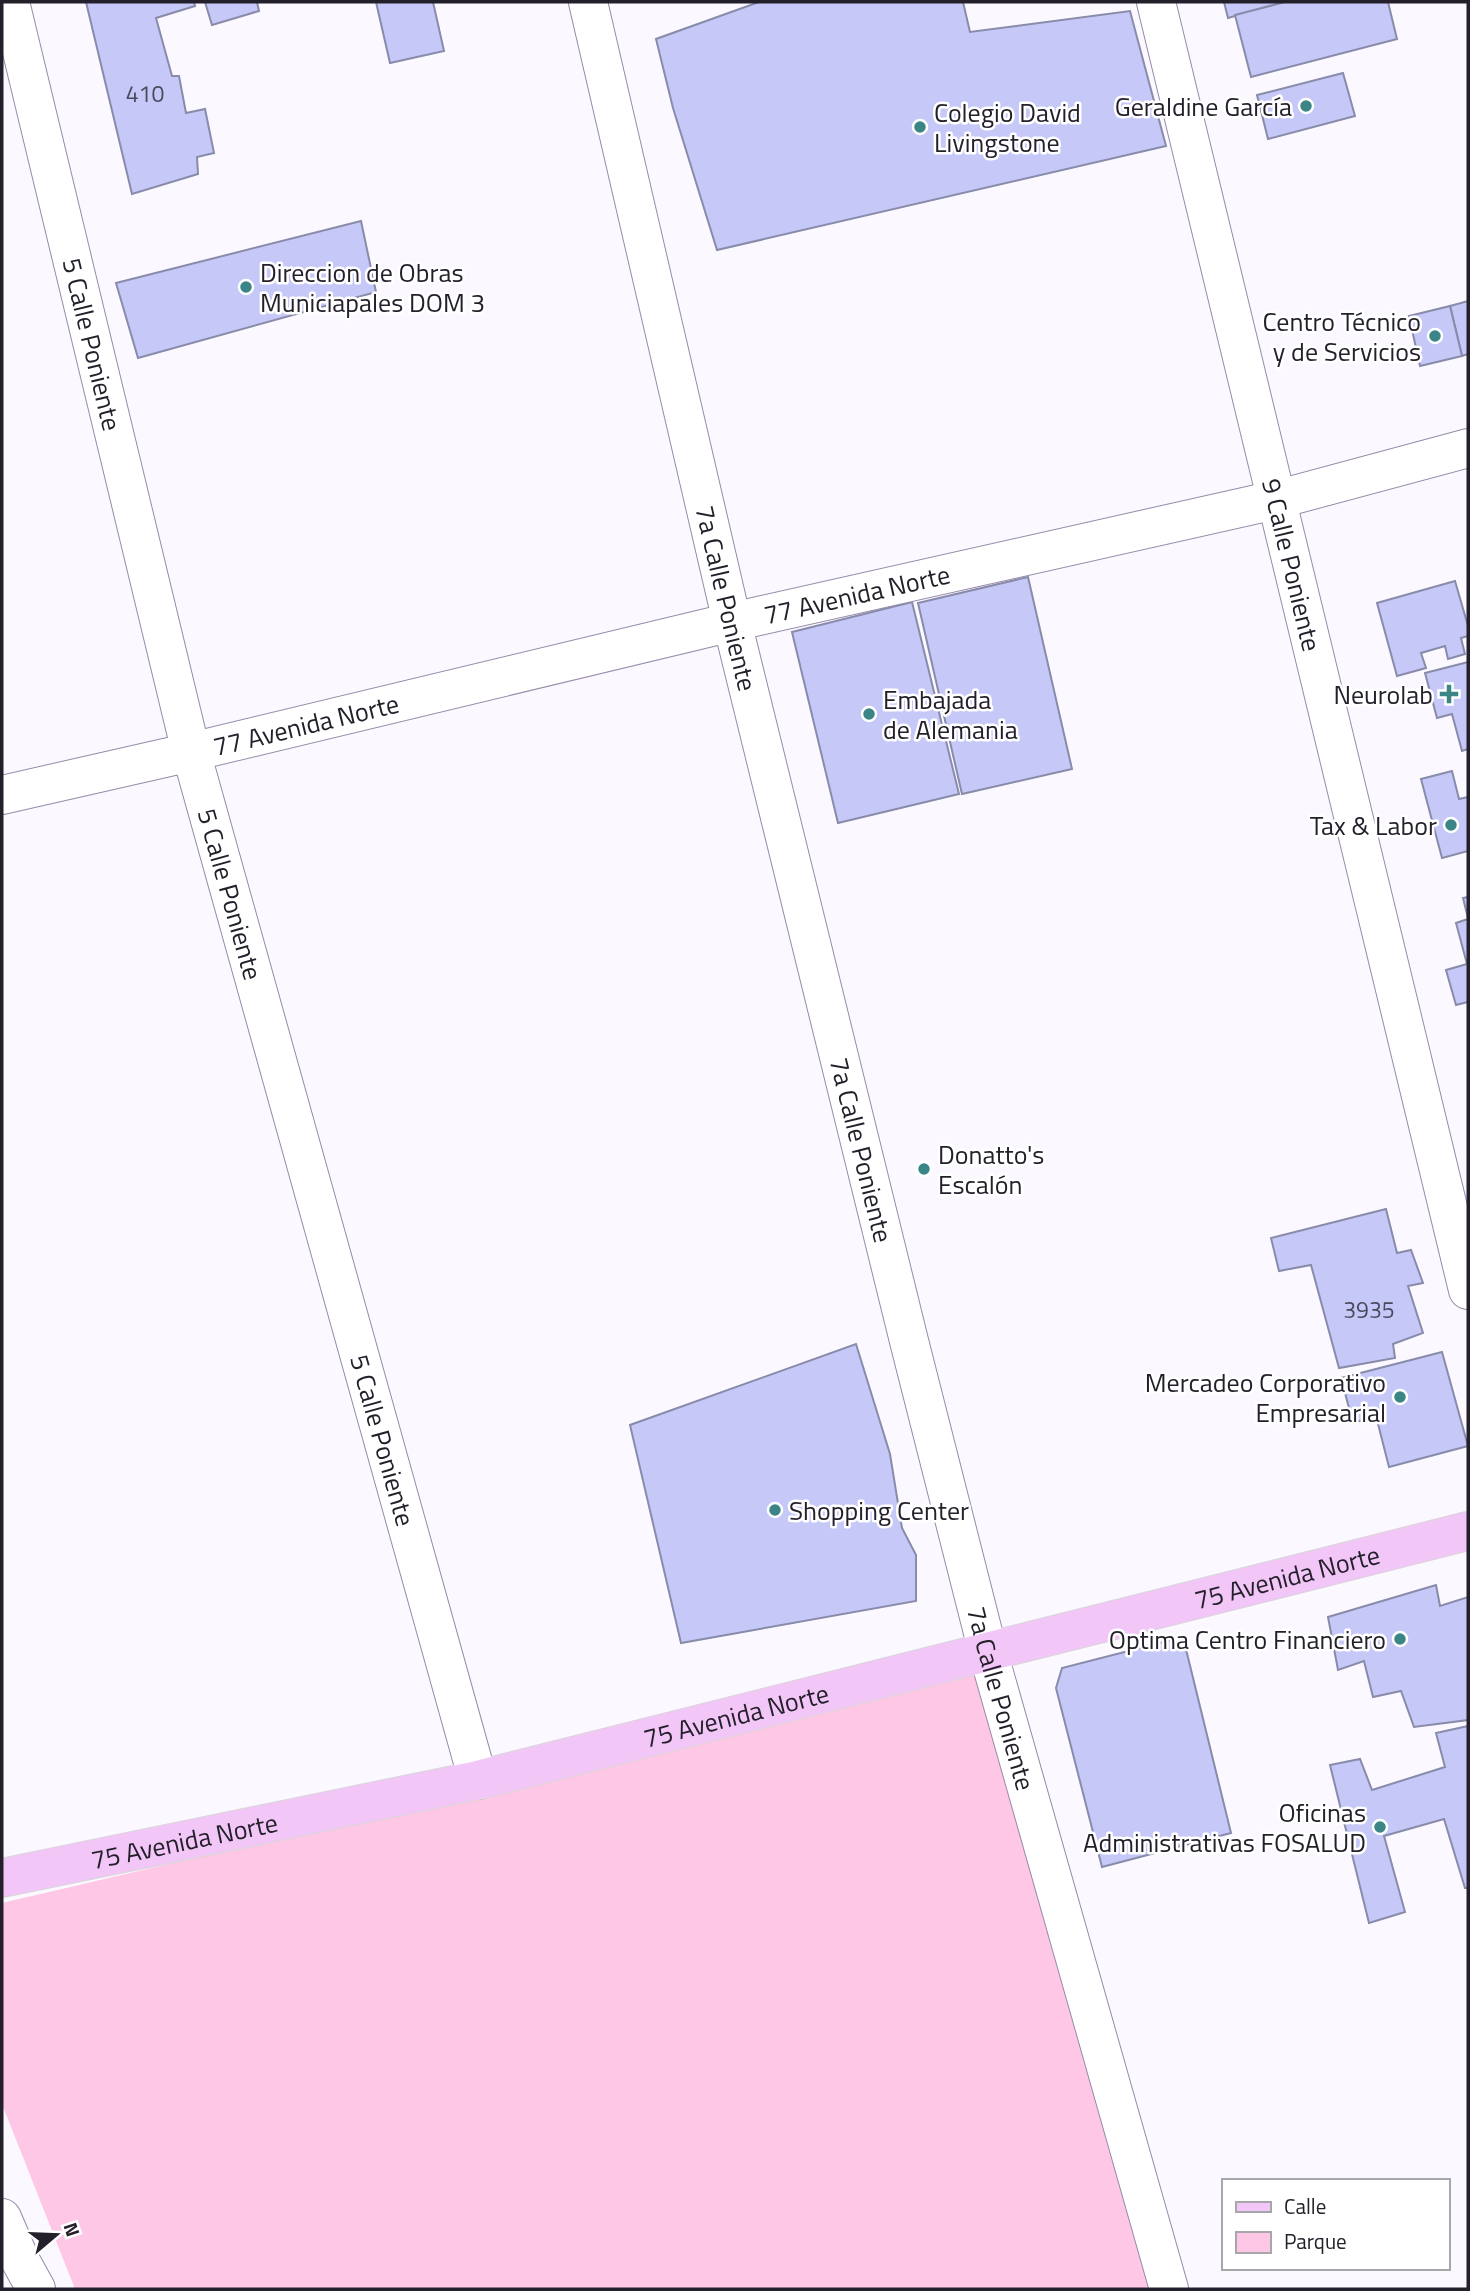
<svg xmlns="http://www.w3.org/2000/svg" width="1470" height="2291" font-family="'Titillium Web',sans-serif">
  <rect width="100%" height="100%" fill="#fbf8ff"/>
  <!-- green -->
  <polygon fill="#fec7e5" points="1002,1662 1169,2289 75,2289 2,2104 2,1903 539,1777"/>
  <!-- building -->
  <g fill="#c6c9f8" stroke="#888ba9" stroke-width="2">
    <polygon points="86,2 194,2 195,6 156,18 172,76 179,76 186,113 205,109 214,153 197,157 198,174 132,194"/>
    <polygon points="205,2 257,2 259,11 212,25"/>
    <polygon points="376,2 433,2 444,51 390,63"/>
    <polygon points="759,2 963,2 970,32 1130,11 1166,146 717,250 673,108 656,39"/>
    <polygon points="1224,2 1285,2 1228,18"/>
    <polygon points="1285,2 1388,2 1397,39 1251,77 1235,15"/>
    <polygon points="1343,73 1355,116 1268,139 1257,95"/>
    <polygon points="361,221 376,292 138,358 116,283"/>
    <polygon points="1468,301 1468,354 1462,356 1450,306"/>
    <polygon points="1450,306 1462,356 1420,366 1409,316"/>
    <polygon points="1028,577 1072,769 962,794 918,603"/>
    <polygon points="1455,581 1468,626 1468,636 1461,638 1465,654 1448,659 1445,646 1421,653 1426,668 1397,676 1377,603"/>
    <polygon points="912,602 959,794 838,823 792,632"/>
    <polygon points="1468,662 1468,749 1462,751 1452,714 1437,718 1425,673"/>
    <polygon points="1452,771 1459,799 1468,797 1468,851 1442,858 1421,779"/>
    <polygon points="1468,897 1468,918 1463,898"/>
    <polygon points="1468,919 1468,1002 1456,1005 1446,970 1467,964 1456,923"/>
    <polygon points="1386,1209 1397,1253 1411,1250 1423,1283 1408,1286 1423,1333 1393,1344 1395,1358 1339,1368 1311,1265 1279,1271 1271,1238"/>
    <polygon points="856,1344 890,1454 902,1528 916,1555 916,1601 681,1643 630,1425"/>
    <polygon points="1442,1352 1468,1446 1389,1467 1376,1416 1353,1423 1341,1378"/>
    <polygon points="1436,1585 1440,1606 1468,1597 1468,1720 1414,1727 1401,1691 1373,1697 1364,1661 1338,1670 1328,1617"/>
    <polygon points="1183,1637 1231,1833 1102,1867 1056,1688 1062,1668"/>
    <polygon points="1468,1726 1468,1888 1465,1888 1444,1819 1384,1836 1405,1912 1369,1923 1330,1765 1360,1759 1372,1790 1445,1767 1436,1733"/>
  </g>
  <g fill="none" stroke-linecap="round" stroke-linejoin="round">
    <!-- minor casing -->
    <g stroke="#968ba8" stroke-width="40">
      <g id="minor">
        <path id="s1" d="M10 2 191 752 478 1780"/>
        <path id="s2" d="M588 2 732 622 909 1341 988 1652 1169 2289"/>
        <path id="s3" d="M1156 2 1468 1290"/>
        <path id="s4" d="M2 795 191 752 732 622 1275 500 1468 448"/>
        <polyline points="2,2218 20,2260 36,2289"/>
      </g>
    </g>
    <!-- major casing -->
    <g stroke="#d8d7d9" stroke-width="40">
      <g id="major">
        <path id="s5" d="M2 1878 478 1780 1468 1531"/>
      </g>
    </g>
    <!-- minor -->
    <use href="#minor" stroke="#fff" stroke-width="38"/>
    <!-- major -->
    <use href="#major" stroke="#f2c6f6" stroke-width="38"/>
  </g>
  <!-- markers -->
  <g fill="#3c8586" stroke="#fff" stroke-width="2.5">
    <circle cx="1306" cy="106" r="7"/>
    <circle cx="920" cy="127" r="7"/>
    <circle cx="246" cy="287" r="7"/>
    <circle cx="1435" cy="336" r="7"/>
    <path d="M1445.5 683.5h7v7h7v7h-7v7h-7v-7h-7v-7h7z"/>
    <circle cx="869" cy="714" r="7"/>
    <circle cx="1451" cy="825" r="7"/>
    <circle cx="924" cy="1169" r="7"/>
    <circle cx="1400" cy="1397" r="7"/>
    <circle cx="775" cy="1510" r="7"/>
    <circle cx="1400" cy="1639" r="7"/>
    <circle cx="1380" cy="1827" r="7"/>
  </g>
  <g text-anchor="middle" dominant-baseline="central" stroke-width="5" stroke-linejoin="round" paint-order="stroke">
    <!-- number labels -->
    <g font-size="23" fill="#4c4a5e">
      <text x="145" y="93">410</text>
      <text x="1369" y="1309">3935</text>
    </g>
    <!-- poi labels -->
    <g font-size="26" fill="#24202b" stroke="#fff" text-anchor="end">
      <text x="1292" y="106">Geraldine García</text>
      <text x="934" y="112" text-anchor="start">Colegio David<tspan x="934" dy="30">Livingstone</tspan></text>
      <text x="260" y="272" text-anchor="start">Direccion de Obras<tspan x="260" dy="30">Municiapales DOM 3</tspan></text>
      <text x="1421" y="321">Centro Técnico<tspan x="1421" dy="30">y de Servicios</tspan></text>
      <text x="1433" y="694">Neurolab</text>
      <text x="883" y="699" text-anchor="start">Embajada<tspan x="883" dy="30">de Alemania</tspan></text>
      <text x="1437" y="825">Tax &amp; Labor</text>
      <text x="938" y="1154" text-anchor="start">Donatto's<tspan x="938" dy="30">Escalón</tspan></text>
      <text x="1386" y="1382">Mercadeo Corporativo<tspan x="1386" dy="30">Empresarial</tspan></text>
      <text x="789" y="1510" text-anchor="start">Shopping Center</text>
      <text x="1386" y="1639">Optima Centro Financiero</text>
      <text x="1366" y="1812">Oficinas<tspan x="1366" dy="30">Administrativas FOSALUD</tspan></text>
    </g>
    <!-- street labels -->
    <g font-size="26" fill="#24202b" stroke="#fff">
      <text stroke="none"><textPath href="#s1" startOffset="352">5 Calle Poniente</textPath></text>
      <text stroke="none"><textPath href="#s3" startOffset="579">9 Calle Poniente</textPath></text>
      <text stroke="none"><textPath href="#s4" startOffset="878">77 Avenida Norte</textPath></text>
      <text stroke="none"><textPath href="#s2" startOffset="612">7a Calle Poniente</textPath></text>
      <text stroke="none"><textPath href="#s4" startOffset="312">77 Avenida Norte</textPath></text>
      <text stroke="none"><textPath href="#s1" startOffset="919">5 Calle Poniente</textPath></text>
      <text stroke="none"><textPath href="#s2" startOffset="1180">7a Calle Poniente</textPath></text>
      <text stroke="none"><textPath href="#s1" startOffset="1486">5 Calle Poniente</textPath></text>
      <text stroke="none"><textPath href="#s5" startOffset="1320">75 Avenida Norte</textPath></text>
      <text stroke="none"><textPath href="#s2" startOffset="1746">7a Calle Poniente</textPath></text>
      <text stroke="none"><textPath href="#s5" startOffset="752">75 Avenida Norte</textPath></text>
      <text stroke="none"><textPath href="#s5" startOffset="186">75 Avenida Norte</textPath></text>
    </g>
  </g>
  <!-- border -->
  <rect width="1470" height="2291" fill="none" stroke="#24202b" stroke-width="7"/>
  <!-- legend -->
  <rect x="1222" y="2179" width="228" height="91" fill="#ffffff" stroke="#a7a6aa" stroke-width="2"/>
  <rect x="1236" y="2202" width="35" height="10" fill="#f2c6f6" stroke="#a7a6aa" stroke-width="2"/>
  <text x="1284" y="2214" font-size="21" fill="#24202b">Calle</text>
  <rect x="1236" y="2232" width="35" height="21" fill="#fec7e5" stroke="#a7a6aa" stroke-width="2"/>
  <text x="1284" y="2249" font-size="21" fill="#24202b">Parque</text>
  <!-- north arrow -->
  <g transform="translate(56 2235) rotate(71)" stroke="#ffffff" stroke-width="5" paint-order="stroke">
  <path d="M0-5L12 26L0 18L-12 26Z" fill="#24202b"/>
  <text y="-10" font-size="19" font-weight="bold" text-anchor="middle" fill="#24202b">N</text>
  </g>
</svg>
